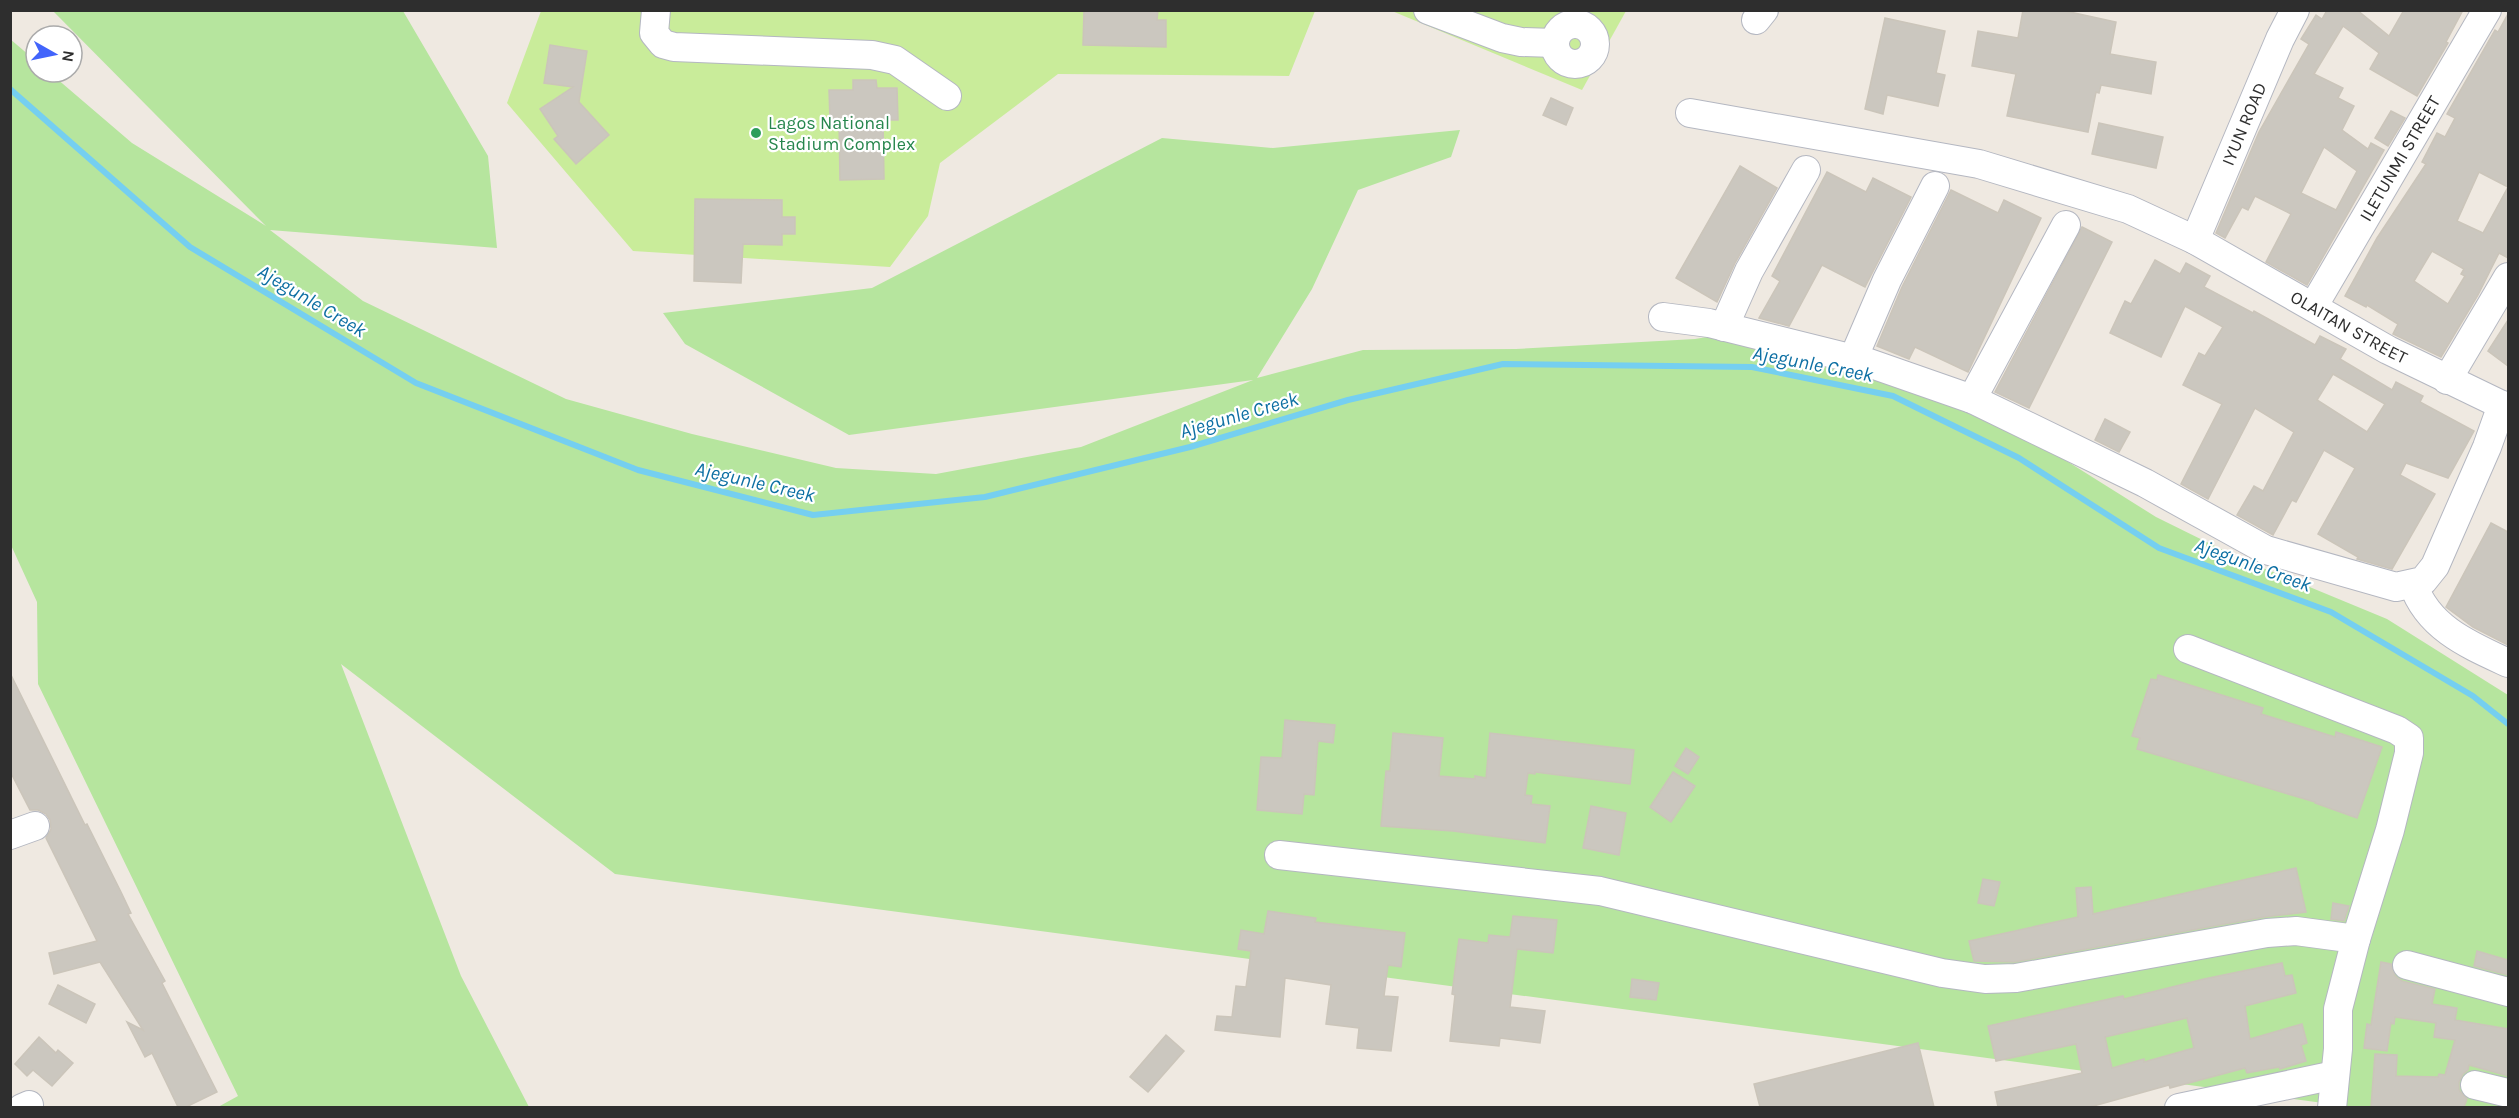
<svg xmlns="http://www.w3.org/2000/svg" width="2519" height="1118" font-family="Karla,sans-serif">
  <rect width="100%" height="100%" fill="#efe9e1"/>
  <!-- green -->
  <polygon fill="#b6e59e" points="53,11 403,11 488,156 497,248 270,230 363,301 566,399 692,434 836,468 936,474 1081,447 1253,380 849,435 685,344 663,313 872,288 1162,138 1273,148 1460,130 1451,157 1358,190 1312,289 1257,378 1363,350 1516,349 1695,339 1724,334 1954,398 2027,436 2156,517 2239,558 2387,619 2508,695 2508,1107 2353,1107 615,874 341,664 461,976 529,1107 218,1107 238,1096 38,684 37,602 10,543 10,39 36,61 36,72 49,72 132,143 266,226"/>
  <!-- pitch -->
  <g fill="#c9ec9a">
    <polygon points="541,11 1315,11 1289,76 1058,74 940,163 928,216 890,267 633,251 507,103"/>
    <polygon points="1392,11 1626,11 1582,90"/>
  </g>
  <g fill="none" stroke-linecap="round" stroke-linejoin="round">
    <!-- stream -->
    <polyline stroke="#75cff0" stroke-width="6" points="10,89 190,247 416,383 638,470 813,515 985,497 1190,447 1348,400 1503,364 1752,367 1893,396 2019,458 2159,548 2331,612 2473,696 2508,724"/>
  </g>
  <!-- building -->
  <g fill="#cbc7bf" stroke="#cbc5ba" stroke-width="1.5" fill-rule="evenodd">
    <polygon points="1084,10 1158,10 1157,20 1166,20 1166,47 1083,45"/>
    <polygon points="2023,10 2061,10 2116,22 2110,54 2156,62 2151,94 2101,85 2099,93 2096,92 2088,132 2007,116 2016,74 1972,66 1978,31 2018,38"/>
    <path d="M2324 10H2357L2389 36 2404 10H2463L2446 42 2448 43 2417 96 2370 69 2379 53 2343 26 2314 74 2343 88 2338 98 2354 106 2342 130 2368 149 2371 143 2384 150 2307 285 2266 262 2291 214 2255 196 2248 210 2242 207 2225 238 2216 233 2259 132 2309 44 2301 39 2316 15 2322 19 2326 12ZM2324 147 2357 171 2336 210 2301 193Z"/>
    <path d="M2508 14V258L2499 253 2478 295 2441 357 2393 334 2398 324 2367 305 2366 307 2345 296 2377 238 2426 164 2422 162 2437 133 2445 137 2455 118 2447 114 2495 30 2498 32ZM2479 172 2508 187 2483 233 2457 221ZM2432 251 2464 269 2461 274 2465 276 2448 304 2414 281Z"/>
    <polygon points="1885,18 1945,31 1936,73 1945,75 1938,106 1887,95 1883,114 1865,109"/>
    <polygon points="550,45 587,51 579,102 609,135 576,164 554,139 558,136 540,109 573,87 544,83"/>
    <polygon points="853,80 876,80 877,88 897,88 898,120 883,120 884,179 840,180 839,120 830,120 829,90 853,90"/>
    <polygon points="1551,98 1573,108 1566,125 1543,115"/>
    <polygon points="2391,111 2405,118 2388,146 2375,138"/>
    <polygon points="2099,123 2163,137 2156,168 2092,154"/>
    <polygon points="1740,166 1777,188 1735,263 1717,302 1676,278"/>
    <polygon points="1827,172 1866,192 1873,178 1911,197 1865,287 1822,265 1789,326 1759,318 1780,281 1772,276"/>
    <polygon points="1951,190 1998,213 2004,200 2041,218 1968,372 1915,347 1909,359 1877,346 1902,287"/>
    <polygon points="695,199 782,200 782,217 795,217 795,234 782,234 782,245 743,244 741,283 694,281"/>
    <polygon points="2082,227 2112,242 2029,408 1995,392"/>
    <path d="M2155 260 2180 274 2186 263 2210 276 2204 287 2253 313 2254 311 2315 345 2320 336 2346 349 2340 359 2392 390 2396 382 2423 396 2420 402 2474 431 2448 478 2406 463 2400 475 2435 494 2392 569 2357 559 2358 557 2318 534 2355 468 2324 450 2296 502 2292 500 2273 535 2237 515 2254 486 2263 491 2294 432 2255 408 2208 499 2181 484 2222 404 2183 385 2199 353 2205 356 2223 327 2185 306 2161 357 2110 333 2125 301 2131 304ZM2333 374 2385 404 2367 432 2317 400Z"/>
    <polygon points="2508,320 2508,366 2488,351"/>
    <polygon points="2105,419 2130,432 2119,452 2095,440"/>
    <polygon points="2491,523 2508,532 2508,645 2473,627 2446,607"/>
    <polygon points="10,673 85,825 87,824 121,892 131,913 128,914 165,981 162,983 217,1092 186,1107 178,1107 152,1053 145,1057 127,1022 143,1030 100,962 54,974 49,953 97,941 46,838 51,829 50,820 46,814 38,810 30,810 10,771"/>
    <polygon points="2158,675 2263,708 2261,714 2335,737 2336,732 2382,747 2357,818 2315,803 2315,802 2137,749 2140,738 2132,736 2151,679 2157,680"/>
    <polygon points="1285,720 1335,725 1333,743 1318,741 1314,795 1304,794 1302,814 1257,810 1261,757 1282,758"/>
    <polygon points="1393,733 1443,738 1439,776 1475,779 1475,776 1486,778 1490,733 1634,750 1630,784 1535,772 1535,774 1528,773 1525,795 1532,796 1531,804 1550,806 1545,843 1453,831 1381,826 1386,771 1390,771"/>
    <polygon points="1686,748 1699,757 1688,774 1675,766"/>
    <polygon points="1673,772 1695,786 1671,822 1650,807"/>
    <polygon points="1591,806 1626,813 1619,855 1583,848"/>
    <polygon points="2296,868 2306,912 2264,917 2014,962 1974,961 1969,941 2078,917 2076,888 2091,887 2093,914"/>
    <polygon points="1983,879 2000,882 1994,906 1978,903"/>
    <polygon points="2333,903 2349,906 2344,921 2331,919"/>
    <polygon points="1268,911 1316,918 1315,922 1405,933 1401,967 1388,965 1384,996 1398,997 1391,1051 1357,1048 1359,1028 1326,1024 1331,985 1285,978 1280,1037 1215,1030 1217,1016 1232,1017 1236,986 1246,987 1251,951 1238,949 1241,930 1264,934"/>
    <polygon points="1513,916 1557,920 1553,953 1517,949 1510,1007 1545,1011 1540,1043 1500,1038 1499,1046 1450,1041 1455,995 1452,994 1459,939 1488,943 1489,935 1510,937"/>
    <polygon points="2477,951 2508,960 2508,975 2474,966"/>
    <polygon points="2381,962 2391,964 2395,976 2402,981 2435,989 2432,1004 2457,1008 2455,1020 2508,1029 2508,1076 2469,1065 2468,1070 2463,1074 2459,1082 2459,1090 2467,1099 2464,1107 2371,1107 2375,1054 2397,1055 2396,1076 2438,1077 2439,1074 2445,1075 2455,1040 2434,1037 2436,1023 2395,1017 2394,1024 2391,1023 2387,1051 2364,1048 2367,1024 2371,1025"/>
    <path d="M2282 963 2285 976 2292 975 2296 993 2245 1006 2250 1039 2302 1024 2307 1043 2301 1045 2306 1061 2280 1069 2279 1067 2247 1073 2245 1068 2170 1088 2169 1085 2090 1107H1998L1995 1092 2082 1073 2076 1044 1996 1061 1988 1026 2123 996 2124 999 2204 979ZM2187 1018 2194 1048 2144 1062V1059L2112 1068 2105 1037Z"/>
    <polygon points="1632,979 1659,983 1656,1000 1630,997"/>
    <polygon points="58,985 95,1004 86,1023 49,1004"/>
    <polygon points="1166,1035 1184,1051 1148,1092 1130,1077"/>
    <polygon points="39,1037 56,1053 58,1050 73,1063 52,1086 33,1070 27,1076 15,1064"/>
    <polygon points="1918,1043 1934,1107 1760,1107 1754,1084"/>
  </g>
  <g fill="none" stroke-linecap="round" stroke-linejoin="round">
    <!-- minor casing -->
    <g stroke="#b4b7c1" stroke-width="30">
      <g id="minor">
        <polyline points="656,10 654,33 663,44 674,47 872,55 895,60 947,96"/>
        <polyline points="1428,10 1502,38 1521,42 1555,43"/>
        <polyline points="1756,20 1764,10"/>
        <circle cx="1575" cy="44" r="20"/>
        <path id="s1" d="M1690 113 1979 164 2128 209 2195 240 2388 350 2508 408"/>
        <path id="s2" d="M2195 240 2280 39 2295 10"/>
        <path id="s3" d="M2313 307 2487 10"/>
        <polyline points="1663,317 1709,323 1866,362 1972,399 2145,483 2266,550 2396,587 2423,581 2435,566 2487,447 2502,405"/>
        <polyline points="1724,327 1749,271 1806,170"/>
        <polyline points="1853,359 1887,280 1935,186"/>
        <polyline points="2447,380 2508,277"/>
        <polyline points="1972,399 2066,225"/>
        <path d="M2413 584C2428 628 2469 645 2508 663"/>
        <polyline points="2188,649 2397,730 2409,738 2409,753 2390,830 2356,939"/>
        <polyline points="10,835 35,826"/>
        <polyline points="1279,855 1600,891 1942,973 1985,979 2016,978 2267,933 2296,931 2356,939 2338,1009 2338,1049 2332,1108"/>
        <polyline points="2407,965 2508,992"/>
        <polyline points="2475,1085 2508,1093"/>
        <polyline points="22,1108 29,1105"/>
        <polyline points="2179,1108 2335,1075"/>
      </g>
    </g>
    <!-- minor -->
    <use href="#minor" stroke="#fff" stroke-width="28"/>
  </g>
  <!-- markers -->
  <circle fill="#2e9e5b" stroke="#fff" stroke-width="2" cx="756" cy="133" r="6"/>
  <g text-anchor="middle" dominant-baseline="central" stroke-width="4.5" stroke-linejoin="round" paint-order="stroke">
    <!-- leisure labels -->
    <g font-size="18" fill="#27864d" stroke="#fff" text-anchor="start">
      <text x="768" y="123">Lagos National<tspan x="768" dy="21">Stadium Complex</tspan></text>
    </g>
    <!-- street labels -->
    <g font-size="18" fill="#2e2e2e" stroke="#fff">
      <text stroke="none"><textPath href="#s2" startOffset="126">IYUN ROAD</textPath></text>
      <text stroke="none"><textPath href="#s3" startOffset="172">ILETUNMI STREET</textPath></text>
      <text stroke="none"><textPath href="#s1" startOffset="700">OLAITAN STREET</textPath></text>
    </g>
    <!-- water labels -->
    <g font-size="20" font-style="italic" fill="#0d6fa3" stroke="#fff">
      <text transform="translate(312 301) rotate(31)">Ajegunle Creek</text>
      <text transform="translate(1813 364) rotate(11)">Ajegunle Creek</text>
      <text transform="translate(1239 415) rotate(-16)">Ajegunle Creek</text>
      <text transform="translate(755 482) rotate(13)">Ajegunle Creek</text>
      <text transform="translate(2253 565) rotate(20)">Ajegunle Creek</text>
    </g>
  </g>
  <!-- border -->
  <rect width="2519" height="1118" fill="none" stroke="#2e2e2e" stroke-width="24"/>
  <!-- north arrow -->
  <g transform="translate(54 54) rotate(99)"><circle r="28" fill="#ffffff" stroke="#ababab" stroke-width="1.5"/>
  <path d="M0-4.5L10 22L0 15L-10 22Z" fill="#4264fb"/>
  <text y="-9" font-size="16" font-weight="bold" text-anchor="middle" fill="#2e2e2e">N</text>
  </g>
</svg>
